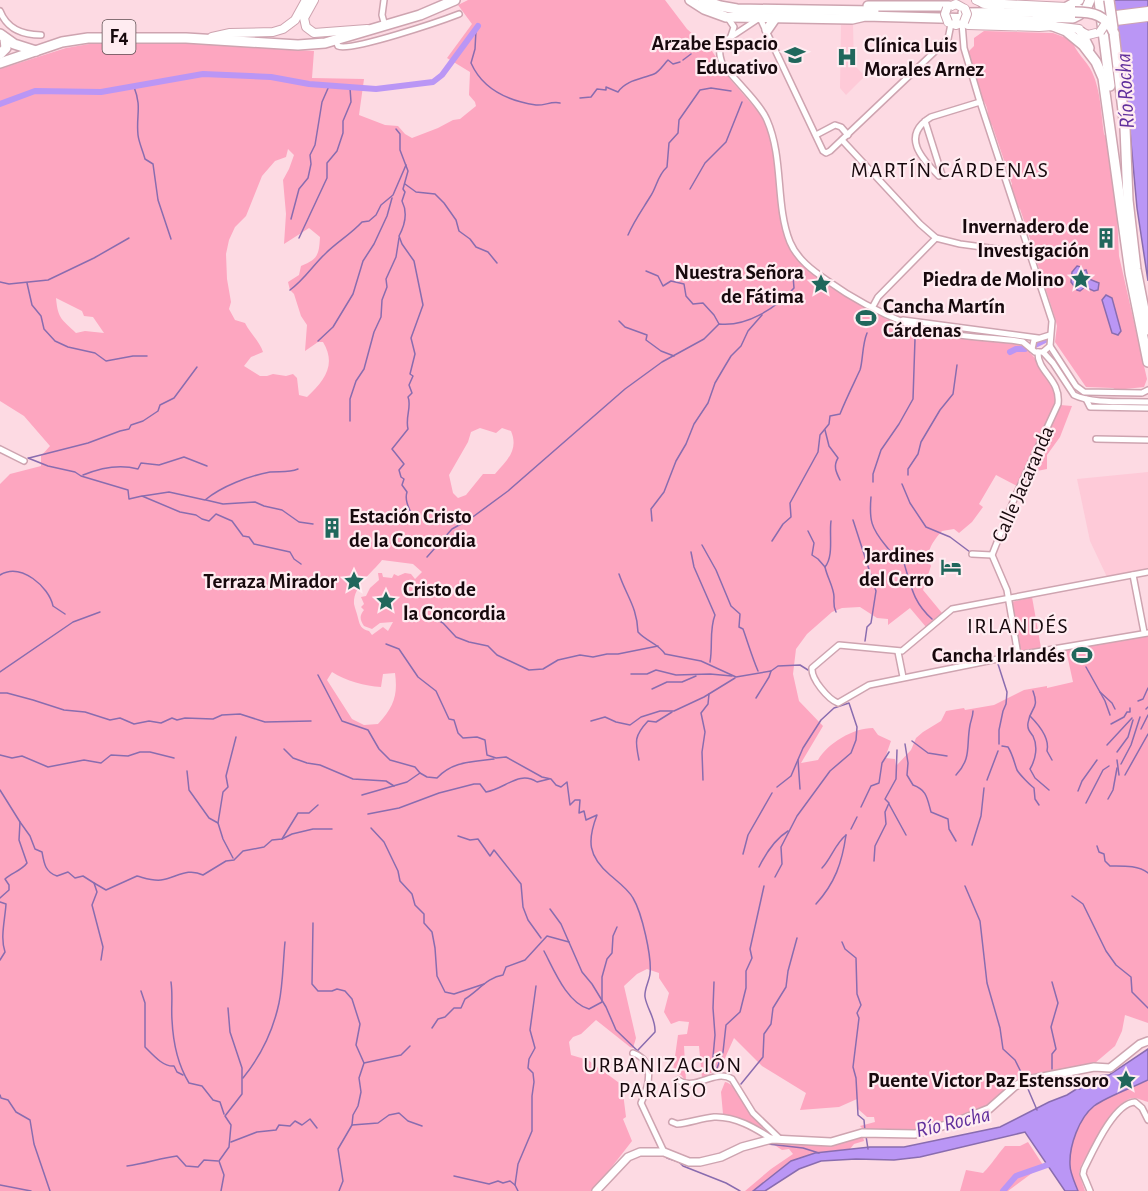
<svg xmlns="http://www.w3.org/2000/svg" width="1148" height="1191" font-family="'Alegreya Sans',sans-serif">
  <rect width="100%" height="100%" fill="#fddae3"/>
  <!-- built -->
  <g fill="#fecad8">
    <polygon points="853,24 854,65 865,76 846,95 840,88 841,25"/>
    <polygon points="1148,472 1148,569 1107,577 1090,541 1077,479"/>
  </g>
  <!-- green -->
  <g fill="#fda6c0" fill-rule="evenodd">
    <path d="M468 0H665L687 29 712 51 730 79 762 116 770 135 788 245 807 269 856 302 886 319 910 327 1020 344C1036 355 1059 387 1055 407L1017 486 996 475 979 504 983 507 972 522 959 533 954 529 942 531C933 541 924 553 931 566L923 590 942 613 926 627 910 608 888 625V619L877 618 860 607 842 608 832 612 807 634 796 649 793 674 799 701 823 726 801 763 818 760C828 743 853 728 873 728L878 735 891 741 885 758 895 759 896 766 911 750 916 738 923 732 941 721 946 711 964 708 965 710 994 705 1024 690 1047 686V688L1073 682 1066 650 1148 636V1023L1125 1015 1122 1031 1115 1046 1095 1063 1066 1071 1026 1078 989 1106 955 1120 912 1133 866 1132 860 1126 875 1122 874 1117H867L858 1109 857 1099 839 1107 800 1110 806 1093 762 1066 734 1038 721 1067 702 1078 699 1046H684L686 1081 681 1075 673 1071 678 1035 687 1034 689 1022 679 1021 671 1024 664 1012 669 993 659 978V973L647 969 637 974 624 986 636 1038 633 1048 630 1047 596 1020 581 1034 573 1037 569 1042 571 1055 588 1060 622 1085 626 1117 623 1119 632 1141 593 1191H0V484L10 474 41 466V456L50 446 24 416 0 401V69L66 48 95 43H188L314 51 312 78 364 79 359 115 385 125 398 126 405 134 412 138 438 128 453 120 460 119 476 106 475 102 469 95 470 72 447 58 472 24 458 5ZM288 149 294 155 289 169 283 180 286 214 284 244 309 228 320 237C319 255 318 259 301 266L299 275 288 282 290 290 294 294 301 316 307 325 305 351 318 342H323C337 365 324 381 307 397L299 395 297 378 293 374 286 376 273 374 267 376H260L244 366 251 357 263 352C260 342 250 333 245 323L235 320 229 309 231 302 227 279 226 254 229 240 235 227 246 216 262 176 275 161 286 157ZM56 298 82 311 84 316 93 317 104 333 85 331 76 333C62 319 58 320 56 298ZM480 428 496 433 502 428 511 431C519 450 507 460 495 474H483L466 495 458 498 453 493 449 475 468 442 471 432ZM382 560 413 564 422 572 415 579 411 574 405 573 398 576 394 574 392 578 383 577 382 573H378L379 580 370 588 366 596 361 597 364 604 361 607 364 610C359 616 360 620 364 626L372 629 380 623 393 622 388 631 383 627 372 635 369 631C361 629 360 626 358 618 357 613 355 609 354 604 353 586 372 573 382 560ZM332 672C346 681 365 686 381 687L383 674 395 673C398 695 394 707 378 724L364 725 352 719 327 680Z"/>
    <path d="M984 31 1053 33 1072 40C1075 52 1087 61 1092 72 1101 91 1101 114 1104 134L1107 139 1117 214 1119 256 1147 379 1144 387 1116 390 1113 388 1086 387 1055 342 1057 326 1055 318 1036 259 1033 257 1031 251 1032 245 1020 209 1016 206 1010 188 1012 184 992 125 989 123C988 114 988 105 981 98L968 57 969 51 974 46V38Z"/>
    <polygon points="1060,405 1072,406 1060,437 1047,455 1047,469 1032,472"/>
    <polygon points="1032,597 1041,648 1020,651 1012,602"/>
    <path d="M1148 1080V1102C1144 1101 1138 1098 1134 1098 1115 1098 1090 1151 1081 1166L1079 1173 1085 1191H1078C1075 1183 1070 1173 1070 1165 1069 1146 1078 1118 1094 1106 1109 1095 1132 1089 1148 1080Z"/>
    <path d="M725 1082C737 1083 756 1121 767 1133L743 1119 723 1114 721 1092Z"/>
    <polygon points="863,1137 864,1141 854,1144 850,1149 815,1153 791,1161 753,1191 745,1191 771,1169 793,1154 789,1149 782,1150 770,1142 828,1145"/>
    <path d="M1028 1142 1043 1165 1008 1191H960L966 1170 983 1173C992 1164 997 1155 1005 1146H1020Z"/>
  </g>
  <!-- water -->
  <g fill="#ba96f5" stroke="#896caf" stroke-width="1.5">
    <polygon points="1113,0 1148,0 1148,281 1137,208 1129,120"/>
    <polygon points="1077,266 1081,267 1082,271 1086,270 1089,279 1099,283 1098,290 1094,291 1085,287 1080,291 1077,290 1071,282 1072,272"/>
    <polygon points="1106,295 1112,298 1121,331 1118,335 1112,333 1102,300"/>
    <path d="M1148 1049V1080C1132 1088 1108 1096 1094 1106 1079 1118 1069 1146 1070 1165 1070 1173 1075 1183 1078 1191H1065L1025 1132 920 1157 894 1160 856 1159 821 1161 799 1169 765 1191H753L791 1161 815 1153 870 1147H904L1000 1127 1049 1102 1067 1095 1097 1076 1109 1075Z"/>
  </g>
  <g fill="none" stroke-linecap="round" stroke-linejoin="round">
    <!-- stream -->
    <g stroke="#896caf" stroke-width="1.5">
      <path d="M476 30 475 49 471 63C483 90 509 101 536 105 544 106 551 101 560 103"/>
      <polyline points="683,60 691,54"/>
      <path d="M134 87C142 107 136 115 138 135 139 143 143 151 145 159L153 164 158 200 171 239"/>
      <path d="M580 98 591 97 597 89 606 90V87L618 92C626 80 642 79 654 74 659 72 664 64 668 60L673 64 680 62"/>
      <path d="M396 129 400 134V150L408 171 403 189 405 192 402 201C408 213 405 225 399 236L402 244 414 261 423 305 411 338 415 354 410 374 413 376 409 385 412 393 408 397C412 406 405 417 408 429L392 449 404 464 399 470 401 477 404 479 402 485 407 492C404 501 410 510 414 519"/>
      <polyline points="405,184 416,192 435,194 444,203 456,220 459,231 470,239 476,247 488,252 497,263"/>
      <polyline points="690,189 705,163 726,142 742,102"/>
      <polyline points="291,219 299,189 308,178 311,164 310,155 315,145 322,102 329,86"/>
      <path d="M628 235C634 221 642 210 650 197 657 187 657 176 667 167L669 143 678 133 679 120 700 90 711 88 731 91"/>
      <polyline points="299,238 327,178 327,163 337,151 343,133 343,121 351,102 350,88"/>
      <polyline points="646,271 658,276 663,286 671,281 684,284 686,296 693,304 703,303 714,315 719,324"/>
      <polyline points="0,282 9,284 48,280 94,258 129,238"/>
      <polyline points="27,283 32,305 41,316 44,329 55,341 68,347 95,353 106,361 133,356 147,356"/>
      <path d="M290 290C305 279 313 265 326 253 337 242 351 234 362 222L369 221 376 215 381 205 393 195 406 165"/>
      <polyline points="619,321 625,327 647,335 646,340 661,351 674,356"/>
      <polyline points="318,341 333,327 353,294 363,261 374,244 387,216 392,198"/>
      <polyline points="350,421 350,399 356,381 364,369 374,332 381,317 382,300 387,287 386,279 396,257 399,238"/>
      <path d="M825 430 829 446 838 458C833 466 836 472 840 480"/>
      <polyline points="28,458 48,466 75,472 81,476 128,490 129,499 142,496 180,512 196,515 202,519 209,521 216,514 232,521 243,536 249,537 254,544 290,552 294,559 301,564"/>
      <polyline points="29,458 88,443 120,431 129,429 131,425 143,421 158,411 160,405 174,398 197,367"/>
      <path d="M83 475C100 468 120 464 138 469L141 463 159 465 184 457 207 466"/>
      <polyline points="908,475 908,469 918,454 921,442 940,410 953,394 957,365"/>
      <polyline points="873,482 873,474 881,450 899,424 913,399 915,339"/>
      <polyline points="902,484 910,503 926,527 950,537 970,552"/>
      <path d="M143 496 169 492 205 500C222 486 249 476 270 472 280 471 288 473 298 469"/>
      <path d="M871 497C869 520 871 528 886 546 892 553 895 559 904 563 911 586 913 602 932 619"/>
      <polyline points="206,500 223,504 255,502 264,506 282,510 299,522 313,524"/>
      <polyline points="853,520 876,591 871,623 867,627 865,641"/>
      <polyline points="652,521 651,509 664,492 676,461 686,444 694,424 708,403 715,383 725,366 731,356 741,346 748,331 762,315"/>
      <path d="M831 521C829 535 834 556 825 567 827 577 834 588 834 597 834 604 833 606 836 612"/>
      <polyline points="808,531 814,543 812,555 818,559 825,567"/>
      <path d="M772 541 783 524 791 517 790 503 818 452 820 435 829 424 830 416 840 414C846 399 853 385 860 370 863 361 862 345 867 333"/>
      <path d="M702 545 716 570 731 606 740 614 739 627 743 629C748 643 752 657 758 671"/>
      <path d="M691 552 694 567 715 615C709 630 713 646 710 662"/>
      <path d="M427 557 452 529 470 519 508 491 625 389 662 362 704 339 719 324C747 327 776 308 794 288L793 276"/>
      <path d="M619 574C627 597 637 607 638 632 647 642 658 643 665 654L701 661 736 677 771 671 778 666 800 665 808 670"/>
      <path d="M0 575C21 562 49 587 53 606L65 614"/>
      <polyline points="434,618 443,623 456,637 469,642 488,646 497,655 529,670 543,669 558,660 580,655 593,657 607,654 618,654 658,646"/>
      <path d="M386 644 399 649 418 677 436 691 449 719 454 720 458 733 463 738 477 737 485 740 487 755 496 758 506 757 542 777 551 779 556 785 561 787 567 782 570 805 575 800H580L579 813 584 811 586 820 597 815C587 841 588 856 610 875 618 882 628 889 633 898 642 913 652 957 650 974 649 982 644 989 645 997 647 1009 656 1019 655 1032L638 1050"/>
      <polyline points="998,664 1007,692 1006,704 1003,711 999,730 999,744"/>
      <polyline points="1086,667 1105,701 1110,715"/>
      <polyline points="0,672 73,622 100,612"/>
      <polyline points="631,674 647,674 656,670 676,675 710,674 732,676"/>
      <polyline points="318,675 342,721 368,730 379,749 390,760 415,767 420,773"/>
      <polyline points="652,689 667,682 682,682 696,676"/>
      <path d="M1033 691C1040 710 1030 707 1028 723 1027 729 1030 732 1033 736 1038 746 1036 759 1030 769L1035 778 1049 790"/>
      <polyline points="1100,692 1112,703 1115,709"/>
      <polyline points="0,693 7,693 33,700 64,710 85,712 110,720 120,718 134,724 149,721 161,723 172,718 177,720 185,718 213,719 222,715 240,714 265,722 311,721"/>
      <polyline points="756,698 769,677 771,671"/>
      <polyline points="1138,701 1143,699 1148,688"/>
      <polyline points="1146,709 1148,707"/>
      <path d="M1030 716C1039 725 1050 739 1047 751L1052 760"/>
      <polyline points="591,721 605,717 616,722 630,725 641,717 660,711 674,711 704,697 735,678"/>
      <polyline points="1111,724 1124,717 1127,712 1130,712 1130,708"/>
      <polyline points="1141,729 1148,715"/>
      <polyline points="912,741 928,753 947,756"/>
      <path d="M905 744 908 763 907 775 913 785C927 790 927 798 931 812L948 819 949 829 956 841"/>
      <polyline points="1107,745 1132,718"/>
      <path d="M1002 746 1008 747C1013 755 1014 762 1017 770 1020 775 1030 785 1034 788L1035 799 1039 805"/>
      <polyline points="284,749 293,758 307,763 320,765 353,779 386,781 394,786"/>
      <polyline points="1117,752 1128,737 1133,720"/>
      <polyline points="0,755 12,758 22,756 48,767 84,760 101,763 111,755 128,756 140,752 150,752 174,758"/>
      <path d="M639 760C635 741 634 736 648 721L656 722 672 712"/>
      <polyline points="798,760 800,789"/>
      <polyline points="1117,760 1119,775"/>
      <polyline points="1121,764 1131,745 1140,717"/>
      <polyline points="187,771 189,790 209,818 218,823"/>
      <path d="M956 775C972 758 966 746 970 725 971 720 973 716 973 711"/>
      <polyline points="1125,775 1148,734"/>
      <polyline points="703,780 702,752 705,732 701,713 708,704 709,694"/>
      <polyline points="987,780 998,751"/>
      <path d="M0 790 20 822 19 840 27 863C22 870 12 873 5 879L9 885V890L0 898"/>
      <polyline points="1078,791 1082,781 1097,760"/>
      <path d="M362 795 407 782 420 773 427 777 437 778C453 761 472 762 494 759"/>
      <polyline points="1108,799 1113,790 1117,768"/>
      <polyline points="1086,803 1103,770 1109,766"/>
      <polyline points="889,804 906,835"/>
      <polyline points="861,807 871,786 879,783 882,763 889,752"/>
      <path d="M368 814 399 808 439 793 474 784H480L486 792C505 789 519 770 537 782L549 779"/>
      <path d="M20 822 30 836 35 849 42 852C44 863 45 872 57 876L68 872 75 878 83 876 94 883 97 892 92 905 103 947 101 960"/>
      <polyline points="371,828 384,842 398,871 400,881 412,894 415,905 424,914 424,923 432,932 435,948 437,976 445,992 454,994 484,984"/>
      <polyline points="851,829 857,817"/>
      <polyline points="458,836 470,840 478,839 490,856 494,850 521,884 523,907 528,920 541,938"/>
      <polyline points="282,839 298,813 309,813 318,805"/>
      <polyline points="972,845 981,816 984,788"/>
      <path d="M1097 846 1099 852 1104 854 1105 861 1110 866C1122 866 1139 865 1148 873"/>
      <polyline points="743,854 748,835 772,793"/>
      <polyline points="233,858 223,839 218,823 223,792 228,787 226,776 236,737"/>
      <polyline points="874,861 875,846 886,824 885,812 889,803 885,799 896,779 897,750"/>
      <path d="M759 867C766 853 775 839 788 831"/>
      <path d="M822 868C831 859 835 844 846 835"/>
      <polyline points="775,877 782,864 781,847 797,816 830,771 851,753 856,740 857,727 849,703 834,708 821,720 803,748 791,776 777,787"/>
      <path d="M94 883 106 890 137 876C145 878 152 881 161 880 176 878 187 867 203 875L226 861 234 860 243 851 264 847 272 840 282 839 292 834 313 829H332"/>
      <polyline points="965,886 980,921 987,983 1000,1028 1003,1049 1015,1060 1021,1072"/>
      <polyline points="1072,896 1083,904 1106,951 1116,965 1131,977 1132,992 1148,1008"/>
      <path d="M0 902 6 904C5 920 0 938 5 952L0 960"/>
      <path d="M816 904C835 883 842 863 846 835"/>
      <polyline points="550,909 561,924 582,972 592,984 606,1007 616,1030 645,1058"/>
      <polyline points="313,923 312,984 318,991 332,991 337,989 345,991 352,999 360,1024 356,1045 364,1063 359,1078 361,1092 358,1106 353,1115 352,1125 338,1149 343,1181 339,1191"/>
      <polyline points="842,942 845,949 856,958 857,994 861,1005 857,1013 859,1018 853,1067 856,1078 858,1115 864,1120 865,1131"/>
      <path d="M544 951C554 970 567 1003 589 1009L602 1002V977L607 959 612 953 613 936 617 927"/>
      <path d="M171 982C173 996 171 1007 172 1020 173 1041 178 1065 189 1083L202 1086 213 1100 220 1102 224 1114"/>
      <polyline points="714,982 713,1008 715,1035 713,1057 716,1070"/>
      <polyline points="1052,982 1058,1003 1051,1027 1056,1049 1052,1054 1052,1069"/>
      <path d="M141 991 145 1003V1047C153 1055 163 1067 174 1066L177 1072 183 1075"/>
      <path d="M432 1028 438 1019 445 1017 454 1008H461L465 999C478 991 488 977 503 975L506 967 525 960 547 936 569 942"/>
      <polyline points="648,1062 651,1068 651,1077"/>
      <polyline points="364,1063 401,1055 410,1046"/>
      <polyline points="716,1071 723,1052 726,1025 740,1012 746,988 746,971 752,958 750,949 764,886"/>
      <path d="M243 1078C260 1057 273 1031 279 1003 283 984 283 962 285 942"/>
      <polyline points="1061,1083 1080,1089"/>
      <polyline points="741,1084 763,1057 764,1034 771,1024 773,1008 786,987 788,971 797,938"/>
      <polyline points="1028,1089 1037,1110"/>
      <polyline points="0,1095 1,1098 8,1100 16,1112 30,1120 34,1144 50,1191"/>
      <polyline points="352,1125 378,1123 389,1115 399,1113 408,1121 422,1126"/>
      <polyline points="866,1136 868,1149"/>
      <polyline points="231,1142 257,1132 276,1130 279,1125 290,1126 295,1121 302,1125 310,1119 317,1128"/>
      <polyline points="768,1144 803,1148 819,1153"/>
      <polyline points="667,1158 679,1162 683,1166 726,1183 740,1191"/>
      <path d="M127 1166C145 1164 160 1158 177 1156L186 1166 198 1167 204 1160 218 1161"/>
      <polyline points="454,1176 489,1184 498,1181 503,1183 510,1181 515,1185 518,1191"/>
      <polyline points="0,1185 31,1191"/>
      <polyline points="515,1185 518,1164 532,1131 532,1096 534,1082 533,1073 528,1068 529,1059 535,1048 530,1030 536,986"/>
      <polyline points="221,1191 224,1175 219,1161 229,1147 231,1125 225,1116 242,1094 242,1068 230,1032 228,1008"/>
    </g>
    <!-- canal -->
    <g stroke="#ba96f5" stroke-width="6">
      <polyline points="0,104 35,91 101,92 203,74 271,77 309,84 376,89 433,82 442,75 478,26"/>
      <polyline points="1035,345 1047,339"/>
      <polyline points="1010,352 1016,349 1025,349"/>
      <polyline points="1003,1191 1016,1176 1053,1163"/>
    </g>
    <!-- minor casing -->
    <g stroke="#cea4b0" stroke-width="8">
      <g id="minor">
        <polyline points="384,0 382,15 385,26"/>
        <path d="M0 11C7 29 22 35 41 35"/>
        <polyline points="759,16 823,151 826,153 830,151 948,39 951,24"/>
        <polyline points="728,18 734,27 731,36"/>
        <path d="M758 19 725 41C718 48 719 54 722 63 734 80 760 103 767 120 784 159 775 204 790 242 797 259 813 271 828 281 853 299 880 313 908 324 939 336 984 337 1017 341L1023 342 1035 352H1043L1050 346 1052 321 980 102 964 48 962 23"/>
        <path d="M336 41 338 46C350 52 441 21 459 14"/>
        <path d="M925 121 942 175 939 176C922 159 900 136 931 117L980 102"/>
        <polyline points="816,135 835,125 841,127 848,135"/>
        <polyline points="842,140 920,224 936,238 960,244 1012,251 1028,248"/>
        <polyline points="872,308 878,297 936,238"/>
        <polyline points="903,320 1038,338"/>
        <polyline points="1050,346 1076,386 1084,392 1142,393 1148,390"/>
        <polyline points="1032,349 1034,340 1050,335"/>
        <path d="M1043 352 1053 363 1074 395C1092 404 1128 401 1148 402"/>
        <polyline points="1086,399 1090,407 1148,408"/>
        <polyline points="1096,439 1148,440"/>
        <polyline points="0,449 24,461"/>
        <polyline points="972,554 992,555"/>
        <path d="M1148 572 952 609 902 651 839 645 812 668C811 679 828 699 838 703L869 685 1018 655 1148 633"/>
        <polyline points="1133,575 1144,632"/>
        <polyline points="898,652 903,677"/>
        <path d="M1018 655 1007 590 992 555 1015 497 1058 404C1061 379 1037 372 1038 352"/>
        <path d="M633 1053C656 1061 649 1086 641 1103L664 1152"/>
        <path d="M678 1080C696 1092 714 1068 732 1079L753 1113 780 1139"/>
        <path d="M672 1122 677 1124C689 1123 702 1118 714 1117 735 1116 755 1128 772 1139"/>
        <path d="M1090 1191 1083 1174 1084 1169C1093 1151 1114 1103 1135 1102L1142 1108 1148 1120"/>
      </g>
    </g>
    <!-- tertiary casing -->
    <g stroke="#cea4b0" stroke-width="10">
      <polyline id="tertiary" points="596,1191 628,1157 640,1152 664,1152 689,1162 700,1162 721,1157 742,1147 772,1139 831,1142 862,1133 915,1134 956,1122 989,1109 1015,1086 1027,1080 1094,1067 1110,1068 1140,1044 1148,1041"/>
    </g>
    <!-- secondary casing -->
    <g stroke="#cea4b0" stroke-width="10">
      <g id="secondary">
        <polyline points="314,0 304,18 306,27 314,33 367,29"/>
        <polyline points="976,0 983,3 1067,7 1077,8 1084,10"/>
        <polyline points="947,8 956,4 965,9"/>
        <polyline points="1108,16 1148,11"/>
        <polyline points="948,22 956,25 964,22 968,25 1039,27 1053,26 1079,29"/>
        <polyline points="1108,22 1148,17"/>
        <polyline points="1080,31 1088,35 1100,32"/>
        <polyline points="212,37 230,33 273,32 283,29 295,20 306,0"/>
      </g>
    </g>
    <!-- primary casing -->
    <g stroke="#cea4b0" stroke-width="12">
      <g id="primary">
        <polyline points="1104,0 1106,16"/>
        <polyline points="1067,7 1079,0"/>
        <polyline points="1086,9 1090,0"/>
        <polyline points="0,34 14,44 36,51"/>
        <polyline points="0,54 6,48 5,39"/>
      </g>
    </g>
    <!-- trunk casing -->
    <g stroke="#cea4b0" stroke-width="12">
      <g id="trunk">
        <polyline points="690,0 704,9 726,17 852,19 865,16 1014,20 1039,22 1053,26 1066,31 1083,45 1096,62 1103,78 1130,273 1148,362"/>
        <polyline points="703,0 720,6 737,9 874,11"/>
        <polyline points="1099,0 1110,86"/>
        <polyline points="983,3 1000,7"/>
        <polyline points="868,6 949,6"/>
        <polyline points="963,13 1075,12"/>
        <polyline points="1037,17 1073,18 1079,15"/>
        <polyline points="767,30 776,17"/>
        <polyline points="1081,32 1089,48"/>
        <polyline points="1114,33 1125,128 1128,200 1136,269 1148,330"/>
        <polyline points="0,63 62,42 88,38 186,38 298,45 325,43 420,15 455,0"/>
      </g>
    </g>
    <!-- minor -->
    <use href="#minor" stroke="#fff" stroke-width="5"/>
    <!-- tertiary -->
    <use href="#tertiary" stroke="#fff" stroke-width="7"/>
    <!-- secondary -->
    <use href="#secondary" stroke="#fff" stroke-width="8"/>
    <!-- primary -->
    <use href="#primary" stroke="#fff" stroke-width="9"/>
    <!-- trunk -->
    <use href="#trunk" stroke="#fff" stroke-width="9"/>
    <!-- secondary-bridge casing -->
    <g stroke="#cea4b0" stroke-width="10" stroke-linecap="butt">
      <g id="secondary-bridge">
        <polyline points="947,8 945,14 948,22"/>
        <polyline points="964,22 967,14 965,9"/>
        <polyline points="1100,32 1104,26"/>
      </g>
    </g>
    <!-- trunk-bridge casing -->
    <g stroke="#cea4b0" stroke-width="12" stroke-linecap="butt">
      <g id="trunk-bridge">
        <polyline points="1109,0 1113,28"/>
        <path d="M1075 12C1093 12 1106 15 1114 33"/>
      </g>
    </g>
    <!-- secondary-bridge -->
    <use href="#secondary-bridge" stroke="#fff" stroke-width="8"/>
    <!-- trunk-bridge -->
    <use href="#trunk-bridge" stroke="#fff" stroke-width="9"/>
  </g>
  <!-- icons -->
  <defs>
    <g id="school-bare" transform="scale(1.62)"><path d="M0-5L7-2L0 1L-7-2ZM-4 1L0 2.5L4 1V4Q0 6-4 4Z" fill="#20675c" stroke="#ffecf1" stroke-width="2.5" paint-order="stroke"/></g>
    <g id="hospital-bare" transform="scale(1.62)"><path d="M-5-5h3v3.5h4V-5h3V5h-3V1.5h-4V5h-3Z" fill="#20675c" stroke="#ffecf1" stroke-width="2.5" paint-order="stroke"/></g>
    <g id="building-bare" transform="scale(1.62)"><path d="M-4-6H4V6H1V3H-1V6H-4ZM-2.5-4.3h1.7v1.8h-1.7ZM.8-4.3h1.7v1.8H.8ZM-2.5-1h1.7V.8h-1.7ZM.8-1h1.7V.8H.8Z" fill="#20675c" stroke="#ffecf1" stroke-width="2.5" paint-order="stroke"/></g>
    <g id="sight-bare" transform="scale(1.62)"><path d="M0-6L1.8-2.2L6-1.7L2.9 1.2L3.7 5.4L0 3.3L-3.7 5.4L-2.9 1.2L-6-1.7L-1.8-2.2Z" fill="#20675c" stroke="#ffecf1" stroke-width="2.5" paint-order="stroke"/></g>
    <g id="stadium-bare" transform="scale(1.62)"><path d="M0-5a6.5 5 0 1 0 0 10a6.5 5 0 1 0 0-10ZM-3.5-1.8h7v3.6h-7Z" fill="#20675c" stroke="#ffecf1" stroke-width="2.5" paint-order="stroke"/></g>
    <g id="hotel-bare" transform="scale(1.62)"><path d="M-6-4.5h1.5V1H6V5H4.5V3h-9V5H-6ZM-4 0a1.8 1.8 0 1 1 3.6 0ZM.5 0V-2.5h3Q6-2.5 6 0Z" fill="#20675c" stroke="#ffecf1" stroke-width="2.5" paint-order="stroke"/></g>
  </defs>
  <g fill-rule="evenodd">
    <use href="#school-bare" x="795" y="55"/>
    <use href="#hospital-bare" x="847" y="57"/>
    <use href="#building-bare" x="1106" y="238"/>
    <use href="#sight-bare" x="1081" y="279"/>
    <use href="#sight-bare" x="821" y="284"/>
    <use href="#stadium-bare" x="866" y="318"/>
    <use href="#building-bare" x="332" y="528"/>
    <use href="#hotel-bare" x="951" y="567"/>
    <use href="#sight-bare" x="354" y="581"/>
    <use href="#sight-bare" x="386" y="601"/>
    <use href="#stadium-bare" x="1082" y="655"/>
    <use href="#sight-bare" x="1126" y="1080"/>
  </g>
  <g text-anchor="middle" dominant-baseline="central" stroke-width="4.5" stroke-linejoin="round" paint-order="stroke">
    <!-- shield labels -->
    <rect fill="#ffecf1" stroke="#5d4d51" stroke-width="1.5" x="102.5" y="20" width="33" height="34" rx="4.5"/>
    <g font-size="20" font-weight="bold" fill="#17090d">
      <text x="119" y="37">F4</text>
    </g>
    <!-- poi labels -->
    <g font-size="21" font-weight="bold" fill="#17090d" stroke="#ffecf1" text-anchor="end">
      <text x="778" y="43">Arzabe Espacio<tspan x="778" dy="24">Educativo</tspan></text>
      <text x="864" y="45" text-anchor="start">Clínica Luis<tspan x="864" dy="24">Morales Arnez</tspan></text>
      <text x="1089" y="226">Invernadero de<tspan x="1089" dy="24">Investigación</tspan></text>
      <text x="804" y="272">Nuestra Señora<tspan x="804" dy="24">de Fátima</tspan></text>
      <text x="1064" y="279">Piedra de Molino</text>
      <text x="883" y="306" text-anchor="start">Cancha Martín<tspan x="883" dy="24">Cárdenas</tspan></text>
      <text x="349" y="516" text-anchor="start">Estación Cristo<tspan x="349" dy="24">de la Concordia</tspan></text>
      <text x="934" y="555">Jardines<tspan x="934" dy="24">del Cerro</tspan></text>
      <text x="337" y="581">Terraza Mirador</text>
      <text x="403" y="589" text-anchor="start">Cristo de<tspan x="403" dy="24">la Concordia</tspan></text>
      <text x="1065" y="655">Cancha Irlandés</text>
      <text x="1109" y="1080">Puente Victor Paz Estenssoro</text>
    </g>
    <!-- street labels -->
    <g font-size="21" fill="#17090d" stroke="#ffecf1">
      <text transform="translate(1023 484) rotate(-66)">Calle Jacaranda</text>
    </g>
    <!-- water labels -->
    <g font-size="22" font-style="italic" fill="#612f9c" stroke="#ffecf1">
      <text transform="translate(1125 91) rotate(-93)">Río Rocha</text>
      <text transform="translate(953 1122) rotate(-13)">Río Rocha</text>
    </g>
    <!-- neighbourhood labels -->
    <g font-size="22" letter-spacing="1.5" fill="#17090d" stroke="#ffecf1">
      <text x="950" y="170">MARTÍN CÁRDENAS</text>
      <text x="1018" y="626">IRLANDÉS</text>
      <text x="663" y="1065">URBANIZACIÓN<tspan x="663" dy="25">PARAÍSO</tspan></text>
    </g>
  </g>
</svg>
